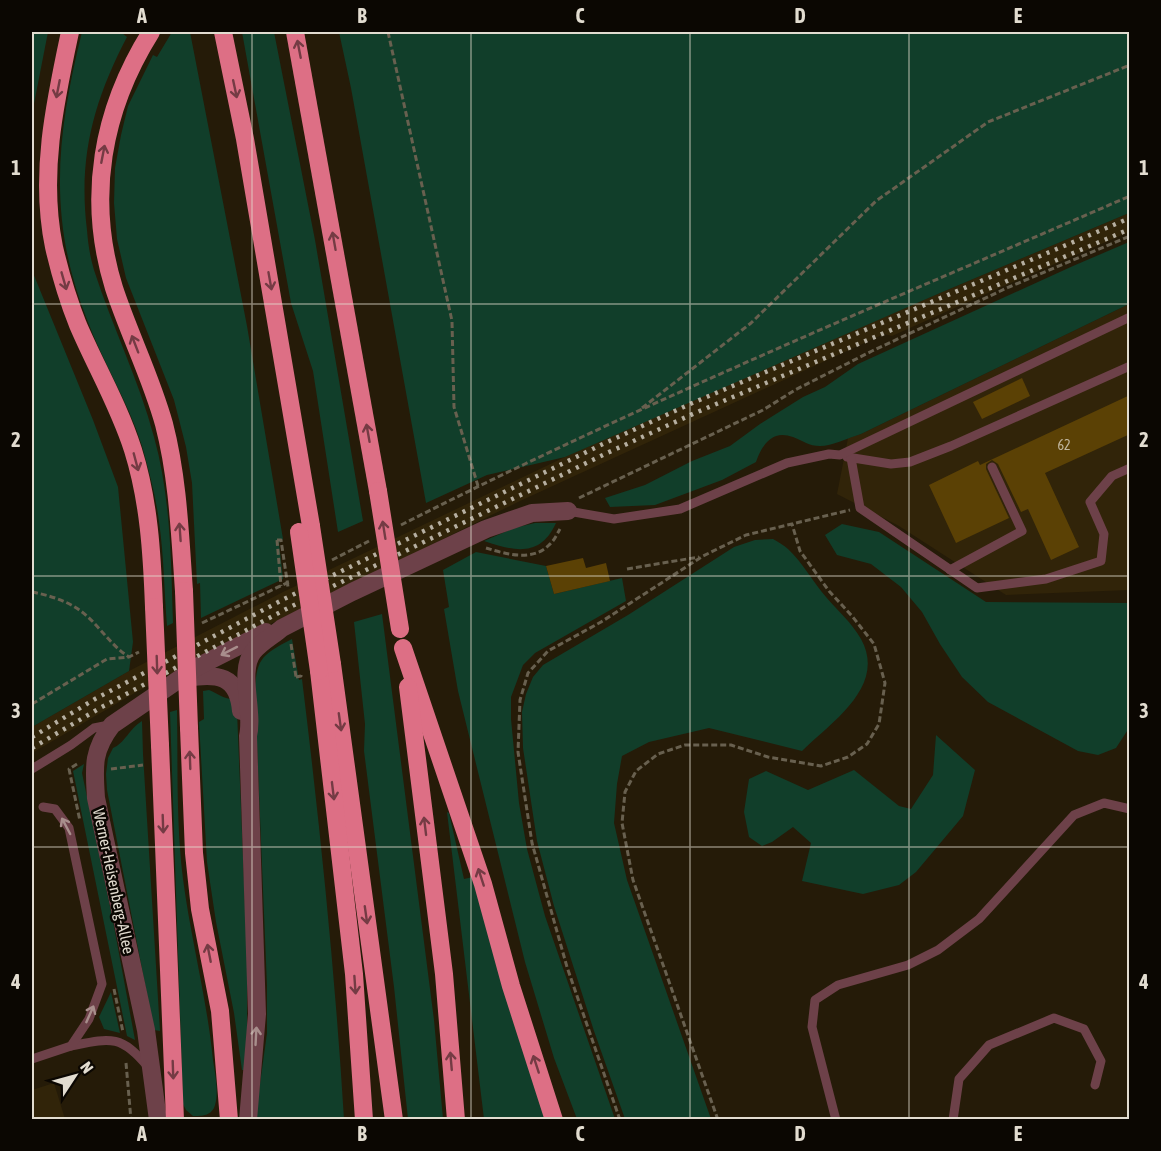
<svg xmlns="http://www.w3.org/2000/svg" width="1161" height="1151" font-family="'Asap Condensed',sans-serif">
  <rect width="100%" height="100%" fill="#251b08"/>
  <!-- built -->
  <g fill="#312409">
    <polygon points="1129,213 1129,232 997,289 892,336 884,334 520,501 205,656 133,694 32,753 32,727 129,671 283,592 565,457 679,406 940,293"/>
    <polygon points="1129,304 1129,590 1006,595 899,526 837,494 848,438 861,434"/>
    <polygon points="54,1083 65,1119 32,1119 32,1090"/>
  </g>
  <!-- green -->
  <g fill="#113e2a">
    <polygon points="32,32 48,32 32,114"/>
    <path d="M82 32H123L122 33 127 37C94 100 78 157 87 230 88 243 90 257 94 270 112 326 139 380 154 437 171 498 171 561 173 623L167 626C164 591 164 556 159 522 156 497 149 471 142 446 128 401 102 361 86 317 47 217 57 133 82 32Z"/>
    <polygon points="172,32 190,32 247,326 283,539 279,543 283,579 201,618 200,583 197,584 192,483 186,447 174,400 126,278 117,239 114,203 115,168 121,135 128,106 153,55 157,57"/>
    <polygon points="242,32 274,32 315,240 363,521 338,532 313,371 291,303"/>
    <polygon points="339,32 1129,32 1129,213 940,293 565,457 487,475 426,503 351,88"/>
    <path d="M1129 242V304L861 434C848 438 832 446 820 446 809 446 803 441 793 437 772 429 762 445 756 462L722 480 655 505 610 507 605 498 645 485 692 461 730 446 760 424 803 397 825 387 858 364 1073 266Z"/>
    <polygon points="32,259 33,273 93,420 118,487 133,642 129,671 32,727"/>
    <path d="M535 523H556C540 558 514 551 484 541L514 528Z"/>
    <polygon points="842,524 879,532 986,602 1129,603 1129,728 1116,748 1098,755 1078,751 988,702 962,677 940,644 922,612 901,587 871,564 837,555 825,535"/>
    <path d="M773 539C778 542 784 545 788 549 803 563 813 582 826 597 838 611 852 623 861 639 887 686 832 722 802 751L709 728 649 742 622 756 617 784 614 823 627 880 711 1119H625L594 1031 554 906 537 841 523 748 522 712 526 694 533 677 543 665 628 615 734 547 755 540Z"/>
    <polygon points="476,552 546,566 554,594 622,578 626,601 535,653 523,665 511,697 511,719 519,803 527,849 545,916 615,1119 577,1119 554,1058 525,962 458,691 444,609 449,607 443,570"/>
    <polygon points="382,614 434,1020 443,1119 408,1119 394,987 364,751 365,724 354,622"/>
    <path d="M292 639 299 680 302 679C320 826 335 972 344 1119L255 1120 267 1033V986L255 696C256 660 259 656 292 639Z"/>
    <path d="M209 690C217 693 224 699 232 699L237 711 247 955V1032L244 1070H242L234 1013 216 922 207 862 199 722 204 719 203 691Z"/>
    <path d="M177 710C178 766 176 823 183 879 191 940 207 999 213 1060 215 1073 219 1092 215 1105 212 1116 202 1116 193 1116L186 1110 183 1104 170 712Z"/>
    <path d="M142 721 143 754 160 1031 154 1030 107 790 106 774 108 758 113 748C124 744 130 728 142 721Z"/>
    <polygon points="936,735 975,770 963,816 916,872 899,885 863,894 802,881 811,843 793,827 772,842 762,846 749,837 744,812 749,779 766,771 808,790 854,770 899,806 911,809 933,775"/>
    <polygon points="84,764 82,773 113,921 135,1040 127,1036 73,771"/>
    <polygon points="447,812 449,813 464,879 473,877 510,1011 546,1119 484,1119"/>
    <polygon points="111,992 120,1033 104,1029 99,1017"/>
  </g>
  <!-- building -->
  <g fill="#5b4105">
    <polygon points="1022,378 1030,396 982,419 973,402"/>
    <polygon points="1130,395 1130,434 1045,473 1079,547 1051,560 1028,509 1021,512 998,464 992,460 986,464 986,469 1009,518 956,543 929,485 978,461 980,465"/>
    <polygon points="583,558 586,568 606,563 610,581 554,594 546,566"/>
  </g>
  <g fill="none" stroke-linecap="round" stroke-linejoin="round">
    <!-- path -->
    <g stroke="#68604f" stroke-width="3" stroke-dasharray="6 3" stroke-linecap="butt">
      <polyline points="388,32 452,321 454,407 478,486"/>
      <polyline points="642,408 751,323 876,201 988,122 1130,65"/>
      <polyline points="579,498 763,410 795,390 872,351 1009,287 1130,236"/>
      <path d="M401 525C639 404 886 302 1130 196"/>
      <polyline points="277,540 281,586"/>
      <path d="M486 548C506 554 532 562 549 545 554 541 557 534 560 529"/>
      <polyline points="332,560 369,541"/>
      <polyline points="627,569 699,557"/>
      <path d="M32 592C52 596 72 602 88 617 102 630 112 646 129 657"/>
      <polyline points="202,623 289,582"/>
      <polyline points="291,644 296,677"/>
      <polyline points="32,704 107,659 129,657 139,652"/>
      <polyline points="77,764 69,769 80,821"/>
      <polyline points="111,769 143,765"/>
      <polyline points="114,989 123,1032"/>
      <polyline points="126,1063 131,1120"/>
      <polyline points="620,1120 567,967 532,843 518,752 520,700 528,673 548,651 601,622 703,556 746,535 850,510"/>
      <polyline points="718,1120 633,880 622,823 625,792 636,771 658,754 685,745 731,745 768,757 821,766 848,757 867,744 879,724 885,683 874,644 852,616 829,591 800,551 792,524"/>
    </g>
    <!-- lane -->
    <g stroke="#6d4149" stroke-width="9">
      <polyline points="847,457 891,464 910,462 951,446 1130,366"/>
      <polyline points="851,458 860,508 977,588 1046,579 1101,561 1104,534 1090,502 1112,476 1130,468"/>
      <polyline points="568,511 614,519 680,509 787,463 829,454 840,455 1130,317"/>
      <polyline points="950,570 1022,531 992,467"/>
      <polyline points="32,769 71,745 94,728 109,725"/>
      <path d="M71 1046C110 1038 121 1034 148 1067"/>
      <polyline points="32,1059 71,1046 89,1019 102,984 69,828 55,809 43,807"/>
      <polyline points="836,1120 812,1027 815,1000 838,985 908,965 938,950 979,919 1074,815 1104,803 1130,809"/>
      <polyline points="953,1120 959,1079 989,1045 1054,1018 1084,1029 1101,1061 1095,1085"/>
    </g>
    <!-- street -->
    <g stroke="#6d4149" stroke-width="18">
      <path d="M187 678C217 673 238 675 241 711"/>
      <path d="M158 1120 146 1030 96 798C94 767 92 751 112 725L197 667 266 632"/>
      <path d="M248 1120 257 1014 248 736C254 711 238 671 253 652 261 642 273 636 282 628L352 592 486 529 532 513 568 511"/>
    </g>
    <!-- highway -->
    <g stroke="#dd6f85" stroke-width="18">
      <path d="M70 32C55 102 39 175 54 247 60 273 68 300 78 325 96 367 119 406 133 450 149 501 152 554 154 607"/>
      <path d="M151 32C102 110 86 198 114 288 129 334 151 377 164 424 178 478 180 535 184 591"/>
      <polyline points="223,32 245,139 311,526"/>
      <polyline points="295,32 378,491"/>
      <polyline points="403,648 483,884 511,986 554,1120"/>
      <polyline points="332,664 394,1120"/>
      <polyline points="319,671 354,974 364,1120"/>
      <polyline points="408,687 444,974 456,1120"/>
      <polyline points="189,728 194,853 200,909 220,1011 229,1120"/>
      <polyline points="160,745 175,1120"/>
    </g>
    <!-- rail -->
    <g stroke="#b6afa1" stroke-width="4.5" stroke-dasharray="3 6" stroke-linecap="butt">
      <polyline points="32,737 95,699 284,599 603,444 690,404 1130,218"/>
      <polyline points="32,748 100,708 288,608 607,453 695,413 1130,229"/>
    </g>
    <!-- path-bridge -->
    <g stroke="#68604f" stroke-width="3" stroke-dasharray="6 3" stroke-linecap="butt">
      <polyline points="277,540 281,540 288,587"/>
      <polyline points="296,677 301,676 301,674"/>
    </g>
    <!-- highway-bridge -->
    <g stroke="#dd6f85" stroke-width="18">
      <polyline points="378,491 400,629"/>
      <polyline points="311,526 332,664"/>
      <polyline points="299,532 319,671"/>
      <polyline points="184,591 189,728"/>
      <polyline points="154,607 160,745"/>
    </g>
  </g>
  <!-- one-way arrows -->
  <defs><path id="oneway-shaft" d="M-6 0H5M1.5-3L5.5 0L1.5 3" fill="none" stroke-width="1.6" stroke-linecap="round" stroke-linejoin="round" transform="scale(1.5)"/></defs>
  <g stroke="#743b44">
    <use href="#oneway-shaft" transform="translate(299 49) rotate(-101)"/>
    <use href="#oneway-shaft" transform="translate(58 89) rotate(101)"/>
    <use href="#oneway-shaft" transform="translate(235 89) rotate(78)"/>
    <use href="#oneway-shaft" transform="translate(103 154) rotate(-79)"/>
    <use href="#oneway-shaft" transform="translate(334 241) rotate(-100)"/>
    <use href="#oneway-shaft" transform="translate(64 281) rotate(74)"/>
    <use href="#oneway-shaft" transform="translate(270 281) rotate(80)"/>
    <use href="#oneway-shaft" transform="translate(135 344) rotate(-111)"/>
    <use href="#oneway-shaft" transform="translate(368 433) rotate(-100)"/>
    <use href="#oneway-shaft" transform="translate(136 462) rotate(75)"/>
    <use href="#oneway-shaft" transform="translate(384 530) rotate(-99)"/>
    <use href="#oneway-shaft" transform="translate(180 532) rotate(-94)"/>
    <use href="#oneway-shaft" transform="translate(157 665) rotate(88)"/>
    <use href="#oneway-shaft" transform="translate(340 722) rotate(82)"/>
    <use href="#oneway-shaft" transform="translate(190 760) rotate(-92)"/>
    <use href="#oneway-shaft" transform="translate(333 791) rotate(83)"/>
    <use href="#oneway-shaft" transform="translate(163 824) rotate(88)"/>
    <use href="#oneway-shaft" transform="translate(425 826) rotate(-97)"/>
    <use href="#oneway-shaft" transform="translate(481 877) rotate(-108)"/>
    <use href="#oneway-shaft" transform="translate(366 915) rotate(82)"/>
    <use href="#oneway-shaft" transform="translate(209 953) rotate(-101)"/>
    <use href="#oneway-shaft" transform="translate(355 985) rotate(86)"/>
    <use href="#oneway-shaft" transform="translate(451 1061) rotate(-95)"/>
    <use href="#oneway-shaft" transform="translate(536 1064) rotate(-108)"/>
    <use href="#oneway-shaft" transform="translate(173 1070) rotate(88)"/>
  </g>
  <g stroke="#a88e8c">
    <use href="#oneway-shaft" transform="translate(229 651) rotate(153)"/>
    <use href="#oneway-shaft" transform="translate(66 826) rotate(-118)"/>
    <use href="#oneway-shaft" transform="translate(90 1014) rotate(-66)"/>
    <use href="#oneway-shaft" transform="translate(256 1036) rotate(-87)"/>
  </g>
  <!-- grid -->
  <path fill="none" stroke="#e2dcd0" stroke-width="1.5" stroke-opacity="0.55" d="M252 32V1120M471 32V1120M690 32V1120M909 32V1120M32 304H1130M32 576H1130M32 847H1130"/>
  <g text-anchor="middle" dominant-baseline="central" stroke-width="5" stroke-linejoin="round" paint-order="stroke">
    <!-- number labels -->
    <g font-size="14" fill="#c0b59d">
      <text x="1064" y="445">62</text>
    </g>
    <!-- street labels -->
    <g font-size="16" fill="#e2dcd0" stroke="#0b0702">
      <text transform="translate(114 881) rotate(78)">Werner-Heisenberg-Allee</text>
    </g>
  </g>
  <!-- border -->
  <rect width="1161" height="1151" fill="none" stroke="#0b0702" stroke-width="66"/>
  <!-- north arrow -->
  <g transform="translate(75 1076) rotate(54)" stroke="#0b0702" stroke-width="4.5" paint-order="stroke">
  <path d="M0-4.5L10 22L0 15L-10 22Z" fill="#e2dcd0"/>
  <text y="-9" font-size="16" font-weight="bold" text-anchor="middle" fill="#e2dcd0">N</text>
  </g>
  <rect x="33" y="33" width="1095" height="1085" fill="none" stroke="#e2dcd0" stroke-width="2"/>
  <g font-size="20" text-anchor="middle" font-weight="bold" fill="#e2dcd0">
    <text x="142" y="23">A</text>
    <text x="362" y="23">B</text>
    <text x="580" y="23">C</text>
    <text x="800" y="23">D</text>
    <text x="1018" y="23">E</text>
    <text x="16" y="175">1</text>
    <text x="1144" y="175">1</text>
    <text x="16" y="447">2</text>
    <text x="1144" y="447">2</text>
    <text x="16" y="718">3</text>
    <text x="1144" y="718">3</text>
    <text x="16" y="989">4</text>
    <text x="1144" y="989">4</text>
    <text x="142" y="1141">A</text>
    <text x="362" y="1141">B</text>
    <text x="580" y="1141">C</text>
    <text x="800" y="1141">D</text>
    <text x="1018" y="1141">E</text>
  </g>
</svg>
